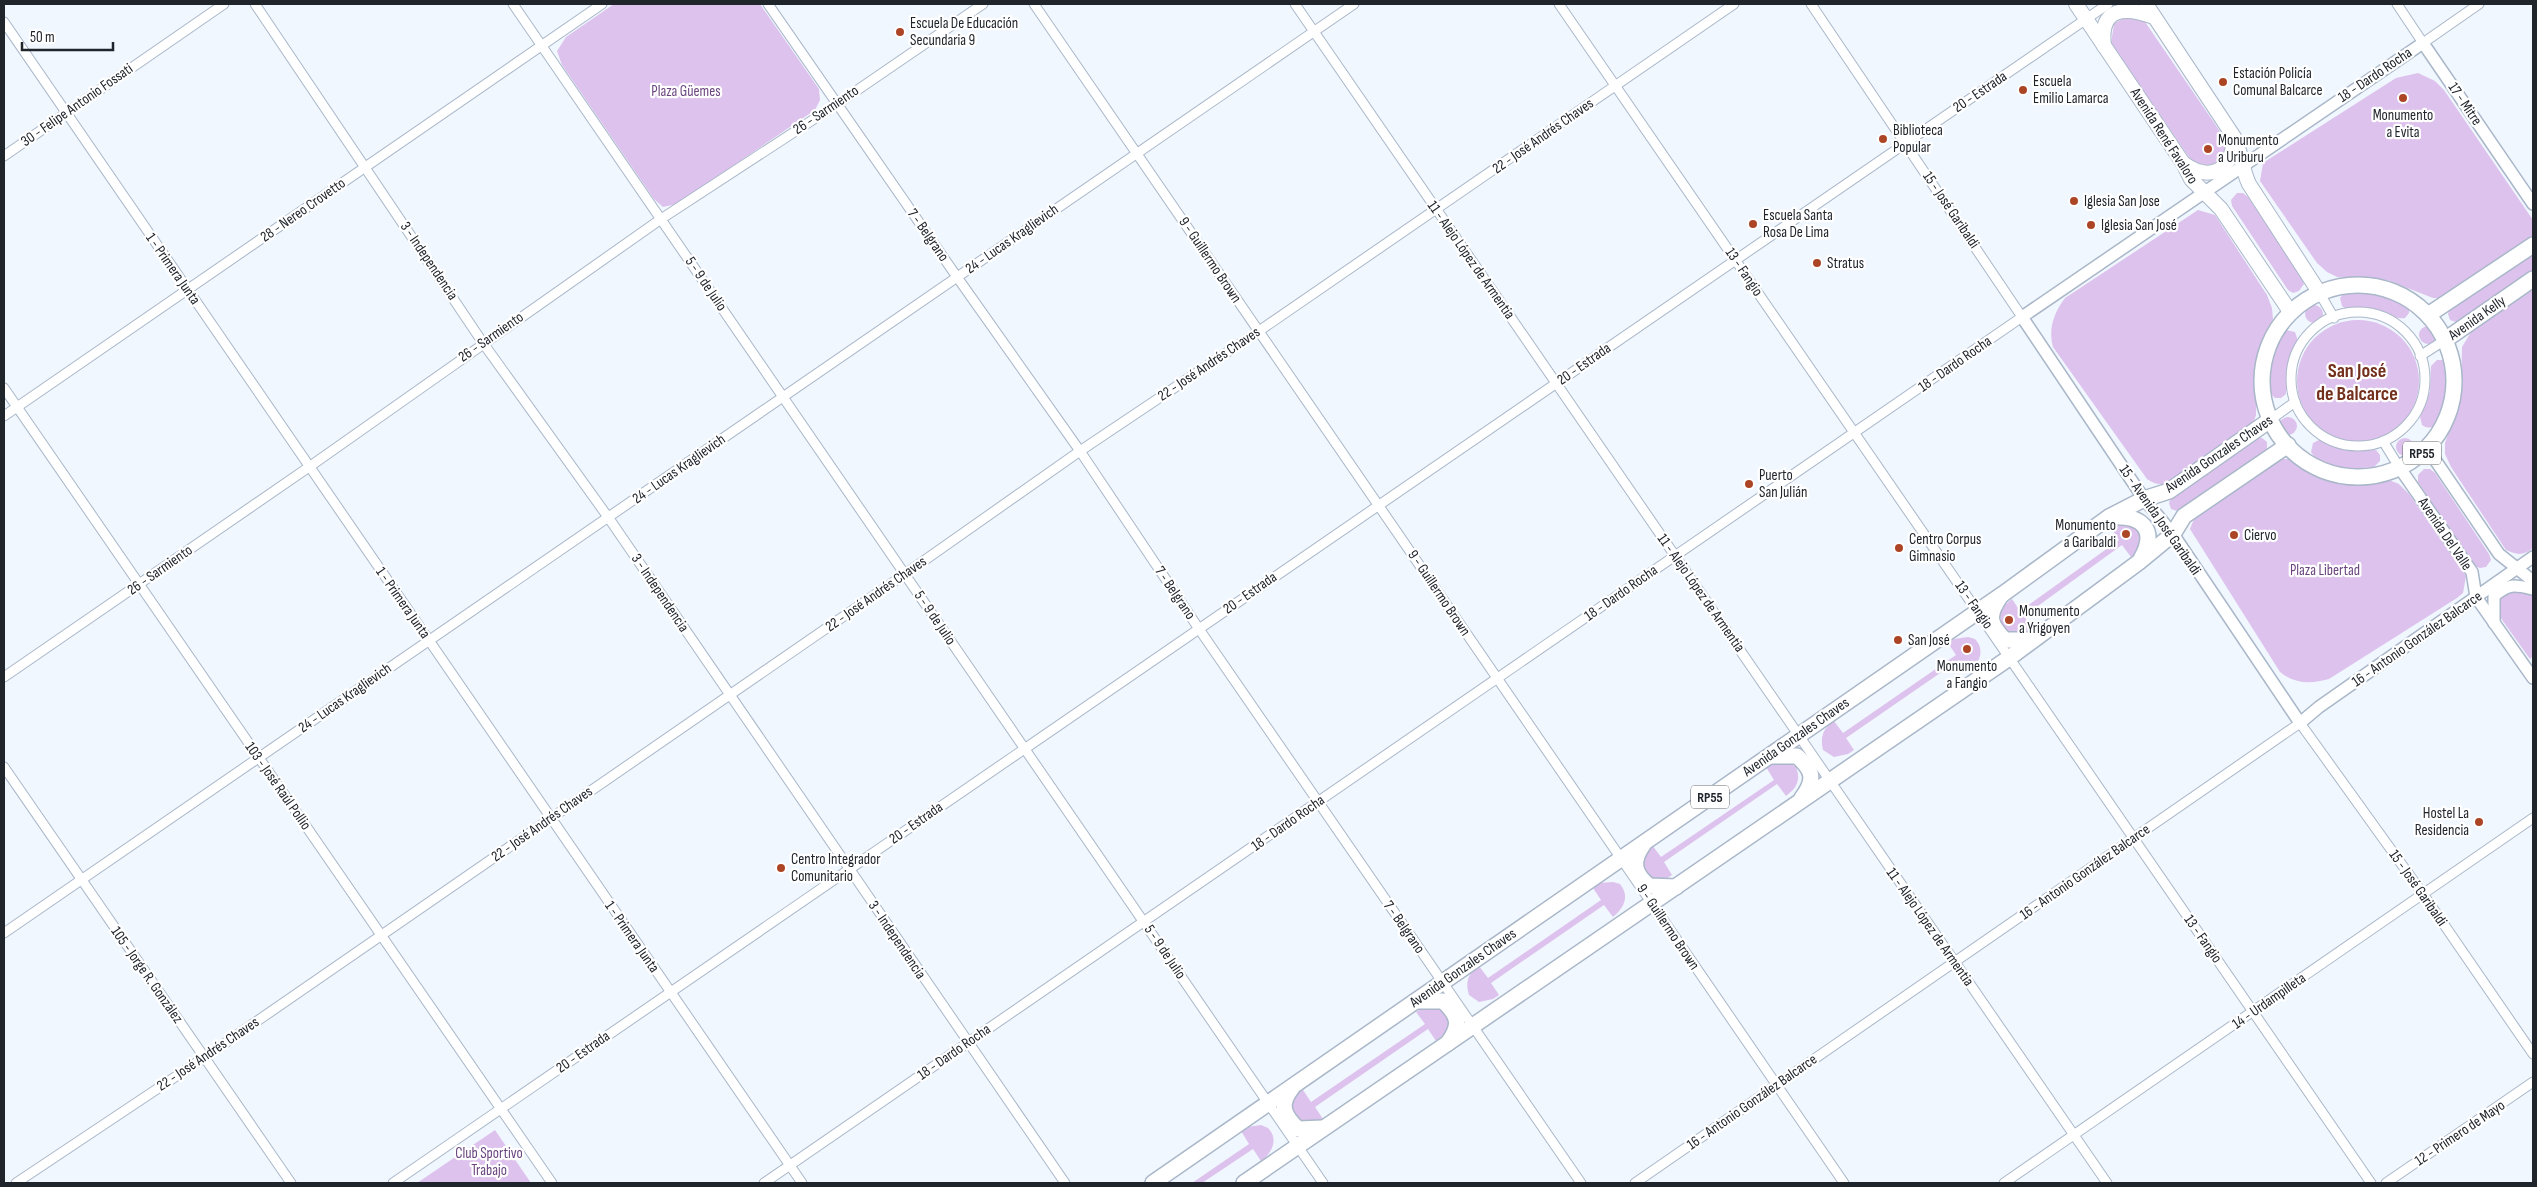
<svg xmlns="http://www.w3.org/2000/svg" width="2537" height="1187" font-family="'Sofia Sans Condensed',sans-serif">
  <rect width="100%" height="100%" fill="#f1f7ff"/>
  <!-- green -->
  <g fill="#ddc2ed">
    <polygon points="614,4 760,4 819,89 820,100 815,110 677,204 663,207 654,199 562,65 557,51 566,37"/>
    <path d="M2128 15 2143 19 2228 143C2219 164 2216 168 2193 163L2111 43 2114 24Z"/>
    <polygon points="2418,73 2435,81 2444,90 2533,220 2533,238 2443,298 2433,298 2387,280 2337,277 2327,272 2317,263 2260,181 2263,163 2269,159 2396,78"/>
    <polygon points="2237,193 2243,193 2248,197 2302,278 2304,284 2299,291 2293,293 2288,290 2232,206 2231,200"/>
    <path d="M2198 210 2215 215 2267 295 2272 308 2273 319 2257 364 2256 415 2253 424 2168 484C2160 485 2154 484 2147 479L2053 347C2048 328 2054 313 2065 298Z"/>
    <polygon points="2533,249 2533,272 2459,323 2450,320 2448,314 2450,308"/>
    <path d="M2533 290V548C2523 556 2517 555 2506 550L2451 467 2445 454V443L2461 398 2462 347 2471 332Z"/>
    <path d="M2364 291C2378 292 2402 293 2409 307V313L2405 318C2395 320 2384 312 2374 310 2363 308 2350 313 2342 306L2340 298 2344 293Z"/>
    <circle cx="2314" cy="314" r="9"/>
    <circle cx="2358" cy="381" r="61"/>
    <circle cx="2428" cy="335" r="9"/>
    <path d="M2286 330 2295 332 2298 341 2288 364 2286 394 2281 398H2275L2269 392C2267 376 2270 339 2286 330Z"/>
    <path d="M2437 360H2443L2449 366C2450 379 2446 441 2422 425L2420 417 2430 391 2431 366Z"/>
    <circle cx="2288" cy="426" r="9"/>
    <polygon points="2256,437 2262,438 2267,442 2267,450 2180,512 2171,509 2169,503 2171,497"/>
    <circle cx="2405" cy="447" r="9"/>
    <path d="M2319 440 2348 449 2376 450 2380 455V461L2374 467C2356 469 2321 470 2311 452L2313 443Z"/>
    <path d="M2283 459H2293L2340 477 2389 480 2399 484 2409 494 2466 576 2463 593 2457 598 2329 679C2311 684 2295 684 2280 672L2190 529 2196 514 2275 461Z"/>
    <polygon points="2424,469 2430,469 2435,473 2489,554 2491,560 2486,567 2480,568 2475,566 2418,482 2418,475"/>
    <path d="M2131 522 2144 534 2137 552 2131 557 2122 545 2024 616 2032 629 2018 635 2005 632C1998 619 1998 609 2012 599L2020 611 2119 540 2111 528 2117 524Z"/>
    <polygon points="2514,592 2533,593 2533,656 2530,659 2500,617 2501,599 2505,594"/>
    <path d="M1968 637 1975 639C1986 651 1979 664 1968 672L1959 660 1846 738 1854 750 1848 754 1834 757 1823 750C1820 737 1823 728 1834 721L1843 733 1956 655 1948 643 1954 639Z"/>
    <path d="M1786 761 1796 767C1801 780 1797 788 1786 796L1777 784 1664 862 1672 875 1666 879 1652 881 1642 874V855L1652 845 1661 857 1774 780 1766 767 1772 763Z"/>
    <path d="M1613 882 1620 884C1630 896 1624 908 1613 917L1604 905 1491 983 1499 995 1493 999 1479 1002 1469 995C1465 982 1468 973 1479 966L1488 978 1601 900 1593 888 1599 883Z"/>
    <path d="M1423 1008H1443C1451 1022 1450 1031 1436 1041L1428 1029 1315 1107 1323 1119 1317 1123 1303 1126 1291 1113C1292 1102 1293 1096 1303 1090L1311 1102 1425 1024 1416 1012Z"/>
    <path d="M1261 1125 1268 1128C1279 1139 1272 1153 1261 1161L1253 1149 1202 1183H1192L1249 1144 1241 1131 1247 1127Z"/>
    <polygon points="495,1130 531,1183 417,1183"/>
  </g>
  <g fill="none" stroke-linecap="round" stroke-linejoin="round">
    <!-- minor casing -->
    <g stroke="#a9b7c9" stroke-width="11">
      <g id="minor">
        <polyline points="255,4 483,343 608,517 1065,1183"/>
        <polyline points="513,4 1323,1183"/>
        <polyline points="768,4 957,277 1080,451 1199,629 1581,1183"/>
        <polyline points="1034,4 1844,1183"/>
        <polyline points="1295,4 2107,1183"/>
        <polyline points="1559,4 2371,1183"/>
        <polyline points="2397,4 2423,43 2479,4"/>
        <polyline points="4,22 802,1183"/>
        <polyline points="4,156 224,4"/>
        <polyline points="2319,292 2334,318"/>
        <circle cx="2358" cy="379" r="67"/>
        <polyline points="2420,356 2445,340"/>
        <polyline points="4,388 552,1183"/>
        <polyline points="4,416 602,4"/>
        <polyline points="2270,420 2295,402"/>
        <polyline points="2383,441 2399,467"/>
        <polyline points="4,677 309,467 661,219 837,104 983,4"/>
        <polyline points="4,767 291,1183"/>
        <polyline points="4,933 1354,4"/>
        <polyline points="16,1183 205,1057 905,574 1080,451 1259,331 1734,4"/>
        <polyline points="393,1183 2108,4"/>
        <polyline points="764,1183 2022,317 1811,4"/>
        <polyline points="1635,1183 2300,723 2423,894 2533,1054"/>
        <polyline points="2004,1183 2533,818"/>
        <polyline points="2386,1183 2533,1082"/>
      </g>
    </g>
    <!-- tertiary casing -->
    <g stroke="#a9b7c9" stroke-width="14">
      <g id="tertiary">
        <polyline points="2533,204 2423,43 2022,317 2144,499 2173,534 2300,723 2319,707 2533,557"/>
        <polyline points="2427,448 2499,554 2533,581"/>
        <polyline points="2399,467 2472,572 2476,597 2533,678"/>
        <path d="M2494 623V596C2509 583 2515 585 2533 589"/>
      </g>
    </g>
    <!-- secondary casing -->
    <g stroke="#a9b7c9" stroke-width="16">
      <g id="secondary">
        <polyline points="2076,4 2183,163 2191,179 2221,209 2291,313"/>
        <path d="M2146 4 2234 137C2242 152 2241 167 2249 184L2319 292"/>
        <path d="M2104 46C2099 7 2125 6 2154 17"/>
        <path d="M2183 163C2209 182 2231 172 2234 140"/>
      </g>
    </g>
    <!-- primary casing -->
    <g stroke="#a9b7c9" stroke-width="18">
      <g id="primary">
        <circle cx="2358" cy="381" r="96"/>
        <polyline points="2428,315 2533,245"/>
        <polyline points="2445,340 2533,279"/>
        <path d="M2111 517C2142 515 2158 529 2141 559"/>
        <path d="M2000 597C1987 616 1989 624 2005 640H2033"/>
        <path d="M1770 756H1797C1814 771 1815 780 1802 798"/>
        <path d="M1643 845C1631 862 1634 873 1649 886L1676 887"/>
        <path d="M1416 1001H1443C1459 1016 1461 1025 1448 1043"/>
        <path d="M1292 1088C1279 1104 1283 1115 1298 1129L1323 1128"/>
        <polyline points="1153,1183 2003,594 2109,517 2144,499 2169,491 2270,420"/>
        <polyline points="1244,1183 2009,658 2139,562 2173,534 2184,516 2288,445"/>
      </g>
    </g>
    <!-- minor -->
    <use href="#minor" stroke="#fff" stroke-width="9"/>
    <!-- tertiary -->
    <use href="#tertiary" stroke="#fff" stroke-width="11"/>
    <!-- secondary -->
    <use href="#secondary" stroke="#fff" stroke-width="14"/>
    <!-- primary -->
    <use href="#primary" stroke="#fff" stroke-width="15"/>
  </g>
  <!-- markers -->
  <g fill="#ac4426" stroke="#fff" stroke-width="2">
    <circle cx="900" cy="32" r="5"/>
    <circle cx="2223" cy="82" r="5"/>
    <circle cx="2023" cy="90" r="5"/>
    <circle cx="2403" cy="98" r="5"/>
    <circle cx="1883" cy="139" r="5"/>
    <circle cx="2208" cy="149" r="5"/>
    <circle cx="2074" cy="201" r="5"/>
    <circle cx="1753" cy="224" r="5"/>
    <circle cx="2091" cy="225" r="5"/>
    <circle cx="1817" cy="263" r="5"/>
    <circle cx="1749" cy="484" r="5"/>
    <circle cx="2126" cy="534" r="5"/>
    <circle cx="2234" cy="535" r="5"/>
    <circle cx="1899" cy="548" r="5"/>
    <circle cx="2009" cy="620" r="5"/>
    <circle cx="1898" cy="640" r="5"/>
    <circle cx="1967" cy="649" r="5"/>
    <circle cx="2479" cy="822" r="5"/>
    <circle cx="781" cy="868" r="5"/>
  </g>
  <g text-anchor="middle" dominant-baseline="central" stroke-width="4.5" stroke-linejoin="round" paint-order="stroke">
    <!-- shield labels -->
    <g fill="#fff" stroke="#63666b" stroke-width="1">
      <rect x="2403" y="441.5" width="38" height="23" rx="4"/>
      <rect x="1691" y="785.5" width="38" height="23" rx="4"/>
    </g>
    <g font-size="14" font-weight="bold" fill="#20252c">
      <text x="2422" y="453">RP55</text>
      <text x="1710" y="797">RP55</text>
    </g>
    <!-- poi labels -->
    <g font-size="15" fill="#20252c" stroke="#fff" text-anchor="start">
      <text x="910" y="23">Escuela De Educación<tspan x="910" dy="17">Secundaria 9</tspan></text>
      <text x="2233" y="73">Estación Policía<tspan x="2233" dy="17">Comunal Balcarce</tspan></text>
      <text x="2033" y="81">Escuela<tspan x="2033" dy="17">Emilio Lamarca</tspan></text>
      <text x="2403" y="115" text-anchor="middle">Monumento<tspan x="2403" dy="17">a Evita</tspan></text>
      <text x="1893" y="130">Biblioteca<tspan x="1893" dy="17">Popular</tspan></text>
      <text x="2218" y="140">Monumento<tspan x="2218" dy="17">a Uriburu</tspan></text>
      <text x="2084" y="201">Iglesia San Jose</text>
      <text x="1763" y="215">Escuela Santa<tspan x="1763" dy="17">Rosa De Lima</tspan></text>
      <text x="2101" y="225">Iglesia San José</text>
      <text x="1827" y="263">Stratus</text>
      <text x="1759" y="475">Puerto<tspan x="1759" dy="17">San Julián</tspan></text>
      <text x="2116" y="525" text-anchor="end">Monumento<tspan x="2116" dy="17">a Garibaldi</tspan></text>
      <text x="2244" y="535">Ciervo</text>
      <text x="1909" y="539">Centro Corpus<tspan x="1909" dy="17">Gimnasio</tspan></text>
      <text x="2019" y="611">Monumento<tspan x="2019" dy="17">a Yrigoyen</tspan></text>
      <text x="1908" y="640">San José</text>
      <text x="1967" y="666" text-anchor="middle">Monumento<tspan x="1967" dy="17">a Fangio</tspan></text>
      <text x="2469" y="813" text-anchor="end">Hostel La<tspan x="2469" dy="17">Residencia</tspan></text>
      <text x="791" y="859">Centro Integrador<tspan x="791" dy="17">Comunitario</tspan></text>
    </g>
    <!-- street labels -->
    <g font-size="15" fill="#20252c" stroke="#fff">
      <text transform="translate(2375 75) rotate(-34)">18 - Dardo Rocha</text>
      <text transform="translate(1980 92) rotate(-34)">20 - Estrada</text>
      <text transform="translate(2465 104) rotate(56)">17 - Mitre</text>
      <text transform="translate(77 105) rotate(-35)">30 - Felipe Antonio Fossati</text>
      <text transform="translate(826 110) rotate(-34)">26 - Sarmiento</text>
      <text transform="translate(1543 136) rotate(-35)">22 - José Andrés Chaves</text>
      <text transform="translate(2164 136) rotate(57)">Avenida René Favaloro</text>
      <text transform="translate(303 210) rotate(-35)">28 - Nereo Crovetto</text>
      <text transform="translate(1951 210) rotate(56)">15 - José Garibaldi</text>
      <text transform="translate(928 235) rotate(55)">7 - Belgrano</text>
      <text transform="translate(1012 239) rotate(-35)">24 - Lucas Kraglievich</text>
      <text transform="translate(1210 260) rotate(56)">9 - Guillermo Brown</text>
      <text transform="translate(1471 260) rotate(55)">11 - Alejo López de Armentia</text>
      <text transform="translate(429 261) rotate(56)">3 - Independencia</text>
      <text transform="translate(173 269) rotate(55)">1 - Primera Junta</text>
      <text transform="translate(1744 272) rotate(56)">13 - Fangio</text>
      <text transform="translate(706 284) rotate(56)">5 - 9 de Julio</text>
      <text transform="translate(2477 318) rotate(-35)">Avenida Kelly</text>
      <text transform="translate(491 337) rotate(-35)">26 - Sarmiento</text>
      <text transform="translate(1209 364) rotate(-34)">22 - José Andrés Chaves</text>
      <text transform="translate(1584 364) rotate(-35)">20 - Estrada</text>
      <text transform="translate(1955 364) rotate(-35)">18 - Dardo Rocha</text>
      <text transform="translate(2219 454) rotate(-34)">Avenida Gonzales Chaves</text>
      <text transform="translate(679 469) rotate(-35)">24 - Lucas Kraglievich</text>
      <text transform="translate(2160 520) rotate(55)">15 - Avenida José Garibaldi</text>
      <text transform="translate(2445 534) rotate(56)">Avenida Del Valle</text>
      <text transform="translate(160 570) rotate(-35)">26 - Sarmiento</text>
      <text transform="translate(660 593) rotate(56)">3 - Independencia</text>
      <text transform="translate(1175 593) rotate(56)">7 - Belgrano</text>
      <text transform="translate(1250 593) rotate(-35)">20 - Estrada</text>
      <text transform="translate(1439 593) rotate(56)">9 - Guillermo Brown</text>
      <text transform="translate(1621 593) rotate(-35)">18 - Dardo Rocha</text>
      <text transform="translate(1701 593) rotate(55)">11 - Alejo López de Armentia</text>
      <text transform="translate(876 594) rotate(-35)">22 - José Andrés Chaves</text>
      <text transform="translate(403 603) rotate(55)">1 - Primera Junta</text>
      <text transform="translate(1974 605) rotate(55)">13 - Fangio</text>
      <text transform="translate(935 618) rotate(56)">5 - 9 de Julio</text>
      <text transform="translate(2417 639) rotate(-35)">16 - Antonio González Balcarce</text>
      <text transform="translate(345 698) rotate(-35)">24 - Lucas Kraglievich</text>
      <text transform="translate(1796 737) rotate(-35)">Avenida Gonzales Chaves</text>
      <text transform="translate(278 786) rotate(55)">103 - José Raúl Pollio</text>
      <text transform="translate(916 823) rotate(-35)">20 - Estrada</text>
      <text transform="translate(1288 823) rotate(-35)">18 - Dardo Rocha</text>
      <text transform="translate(542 824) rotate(-35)">22 - José Andrés Chaves</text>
      <text transform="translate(2085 872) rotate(-35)">16 - Antonio González Balcarce</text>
      <text transform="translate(2418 888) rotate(55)">15 - José Garibaldi</text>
      <text transform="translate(1404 927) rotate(55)">7 - Belgrano</text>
      <text transform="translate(1668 927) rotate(56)">9 - Guillermo Brown</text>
      <text transform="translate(1930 927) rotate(55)">11 - Alejo López de Armentia</text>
      <text transform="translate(632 937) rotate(55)">1 - Primera Junta</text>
      <text transform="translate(2203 939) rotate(55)">13 - Fangio</text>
      <text transform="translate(897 940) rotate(56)">3 - Independencia</text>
      <text transform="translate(1165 952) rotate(56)">5 - 9 de Julio</text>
      <text transform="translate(1463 968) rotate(-35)">Avenida Gonzales Chaves</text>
      <text transform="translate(147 975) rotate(55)">105 - Jorge R. González</text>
      <text transform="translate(2269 1001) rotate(-35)">14 - Urdampilleta</text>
      <text transform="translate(583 1052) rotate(-35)">20 - Estrada</text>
      <text transform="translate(954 1052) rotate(-35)">18 - Dardo Rocha</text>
      <text transform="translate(208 1054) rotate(-34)">22 - José Andrés Chaves</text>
      <text transform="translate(1752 1102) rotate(-35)">16 - Antonio González Balcarce</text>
      <text transform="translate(2460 1133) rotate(-34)">12 - Primero de Mayo</text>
    </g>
    <!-- park labels -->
    <g font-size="15" fill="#6a457f" stroke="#fff">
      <text x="686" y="91">Plaza Güemes</text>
      <text x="2325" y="570">Plaza Libertad</text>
      <text x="489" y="1153">Club Sportivo<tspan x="489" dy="17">Trabajo</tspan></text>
    </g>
    <!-- district labels -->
    <g font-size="20" font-weight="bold" fill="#73301d" stroke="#fff">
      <text x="2357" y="371">San José<tspan x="2357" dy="23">de Balcarce</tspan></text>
    </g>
  </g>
  <!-- border -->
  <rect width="2537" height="1187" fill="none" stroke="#20252c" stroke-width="10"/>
  <!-- scale -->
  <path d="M22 42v8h91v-8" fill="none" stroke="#20252c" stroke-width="2.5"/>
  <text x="30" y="42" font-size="15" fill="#20252c" stroke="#ffffff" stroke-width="4" paint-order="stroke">50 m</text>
</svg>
